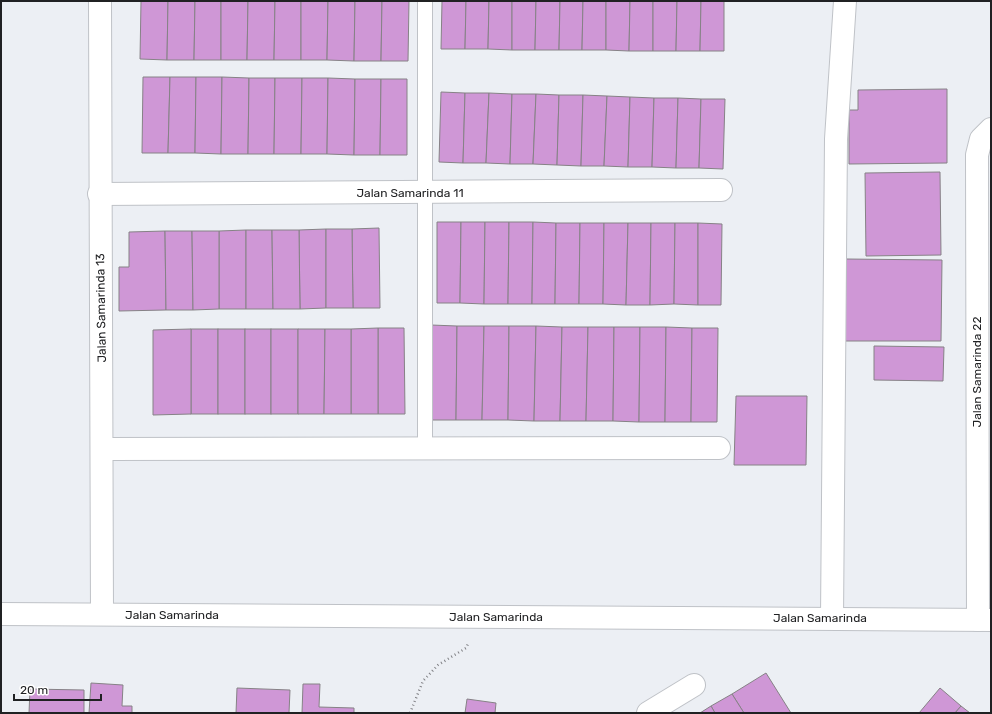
<svg xmlns="http://www.w3.org/2000/svg" width="992" height="714" font-family="Rubik,sans-serif">
  <rect width="100%" height="100%" fill="#eceff4"/>
  <!-- building -->
  <g fill="#cf97d6" stroke="#868286">
    <polygon points="141,1 168,1 167,60 140,59"/>
    <polygon points="168,1 195,1 194,60 167,60"/>
    <polygon points="195,1 221,1 221,60 194,60"/>
    <polygon points="221,1 248,1 247,60 221,60"/>
    <polygon points="248,1 275,1 274,60 247,60"/>
    <polygon points="275,1 301,1 301,60 274,60"/>
    <polygon points="301,1 328,1 327,60 301,60"/>
    <polygon points="328,1 355,1 354,61 327,60"/>
    <polygon points="355,1 382,1 381,61 354,61"/>
    <polygon points="382,1 409,1 408,61 381,61"/>
    <polygon points="442,1 466,1 465,49 441,49"/>
    <polygon points="466,1 489,1 488,49 465,49"/>
    <polygon points="489,1 512,1 512,50 488,49"/>
    <polygon points="512,1 536,1 535,50 512,50"/>
    <polygon points="536,1 560,1 559,50 535,50"/>
    <polygon points="560,1 583,1 582,50 559,50"/>
    <polygon points="583,1 606,1 606,50 582,50"/>
    <polygon points="606,1 630,1 629,51 606,50"/>
    <polygon points="630,1 653,1 653,51 629,51"/>
    <polygon points="653,1 677,1 676,51 653,51"/>
    <polygon points="677,1 701,1 700,51 676,51"/>
    <polygon points="701,1 724,1 724,51 700,51"/>
    <polygon points="143,77 170,77 168,153 142,153"/>
    <polygon points="170,77 196,77 195,153 168,153"/>
    <polygon points="196,77 222,77 221,154 195,153"/>
    <polygon points="222,77 249,78 248,154 221,154"/>
    <polygon points="249,78 275,78 274,154 248,154"/>
    <polygon points="275,78 302,78 301,154 274,154"/>
    <polygon points="302,78 328,78 327,154 301,154"/>
    <polygon points="328,78 355,79 354,155 327,154"/>
    <polygon points="355,79 381,79 380,155 354,155"/>
    <polygon points="381,79 407,79 407,155 380,155"/>
    <polygon points="947,89 947,163 849,164 849,110 858,110 858,90"/>
    <polygon points="441,92 465,93 463,163 439,162"/>
    <polygon points="465,93 489,93 486,163 463,163"/>
    <polygon points="489,93 512,94 510,164 486,163"/>
    <polygon points="512,94 536,94 533,164 510,164"/>
    <polygon points="536,94 559,95 557,165 533,164"/>
    <polygon points="559,95 583,95 581,166 557,165"/>
    <polygon points="583,95 607,96 604,166 581,166"/>
    <polygon points="607,96 630,97 628,167 604,166"/>
    <polygon points="630,97 654,98 652,167 628,167"/>
    <polygon points="654,98 678,98 676,168 652,167"/>
    <polygon points="678,98 701,99 699,168 676,168"/>
    <polygon points="701,99 725,99 723,169 699,168"/>
    <polygon points="940,172 941,255 866,256 865,173"/>
    <polygon points="437,222 461,222 460,303 437,303"/>
    <polygon points="461,222 485,222 484,304 460,303"/>
    <polygon points="485,222 509,222 508,304 484,304"/>
    <polygon points="509,222 533,222 532,304 508,304"/>
    <polygon points="533,222 556,223 555,304 532,304"/>
    <polygon points="556,223 580,223 579,304 555,304"/>
    <polygon points="580,223 604,223 603,304 579,304"/>
    <polygon points="604,223 628,223 626,305 603,304"/>
    <polygon points="628,223 651,223 650,305 626,305"/>
    <polygon points="651,223 675,223 674,304 650,305"/>
    <polygon points="675,223 698,223 698,305 674,304"/>
    <polygon points="698,223 722,224 721,305 698,305"/>
    <polygon points="379,228 380,308 353,308 352,229"/>
    <polygon points="326,229 326,308 300,309 299,230"/>
    <polygon points="326,229 352,229 353,308 326,308"/>
    <polygon points="246,230 246,309 219,309 219,231"/>
    <polygon points="246,230 272,230 273,309 246,309"/>
    <polygon points="272,230 299,230 300,309 273,309"/>
    <polygon points="165,231 166,310 119,311 119,267 129,267 129,232"/>
    <polygon points="165,231 192,231 193,310 166,310"/>
    <polygon points="192,231 219,231 219,309 193,310"/>
    <polygon points="846,259 942,260 941,341 845,341"/>
    <polygon points="431,325 457,326 456,420 430,420"/>
    <polygon points="457,326 484,326 482,420 456,420"/>
    <polygon points="484,326 509,326 508,420 482,420"/>
    <polygon points="509,326 536,326 534,421 508,420"/>
    <polygon points="536,326 562,327 560,421 534,421"/>
    <polygon points="562,327 588,327 586,421 560,421"/>
    <polygon points="588,327 614,327 613,421 586,421"/>
    <polygon points="614,327 640,327 639,422 613,421"/>
    <polygon points="640,327 666,327 665,422 639,422"/>
    <polygon points="666,327 692,328 691,422 665,422"/>
    <polygon points="378,328 404,328 405,414 378,414"/>
    <polygon points="378,328 378,414 351,414 351,329"/>
    <polygon points="692,328 718,328 717,422 691,422"/>
    <rect x="191" y="329" width="27" height="85"/>
    <polygon points="191,329 191,414 153,415 153,330"/>
    <rect x="218" y="329" width="27" height="85"/>
    <rect x="245" y="329" width="26" height="85"/>
    <rect x="271" y="329" width="27" height="85"/>
    <polygon points="298,329 325,329 324,414 298,414"/>
    <polygon points="325,329 351,329 351,414 324,414"/>
    <polygon points="874,346 944,347 943,381 874,380"/>
    <polygon points="736,396 807,396 806,465 734,465"/>
    <polygon points="766,673 791,713 744,713 732,694"/>
    <polygon points="91,683 123,685 122,706 132,706 132,713 89,713"/>
    <polygon points="303,684 320,684 319,707 354,708 354,713 302,713"/>
    <polygon points="237,688 290,690 289,713 236,713"/>
    <polygon points="940,688 961,706 955,713 919,713"/>
    <polygon points="30,689 84,690 84,713 29,713"/>
    <polygon points="732,694 744,713 715,713 711,706"/>
    <polygon points="467,699 496,703 495,713 465,713"/>
    <polygon points="711,706 715,713 700,713"/>
    <polygon points="961,706 970,713 955,713"/>
  </g>
  <g fill="none" stroke-linecap="round" stroke-linejoin="round">
    <!-- lane casing -->
    <g stroke="#bfc2c7" stroke-width="16">
      <polyline id="lane" points="425,448 425,1"/>
    </g>
    <!-- street casing -->
    <g stroke="#bfc2c7" stroke-width="24">
      <g id="street">
        <path d="M100 1C99 205 103 410 102 614"/>
        <polyline points="99,194 721,190"/>
        <polyline points="103,449 719,448"/>
        <polyline points="1,614 991,620"/>
        <polyline points="832,618 836,139 845,1"/>
        <polyline points="978,620 977,155 981,139 991,129"/>
        <polyline points="648,713 694,685"/>
      </g>
    </g>
    <!-- path -->
    <polyline stroke="#808185" stroke-width="2.5" stroke-dasharray="1 3" stroke-linecap="butt" points="410,713 423,681 438,665 466,648 468,644"/>
    <!-- lane -->
    <use href="#lane" stroke="#fff" stroke-width="14"/>
    <!-- street -->
    <use href="#street" stroke="#fff" stroke-width="22"/>
  </g>
  <g text-anchor="middle" dominant-baseline="central" stroke-width="3" stroke-linejoin="round" paint-order="stroke">
    <!-- street labels -->
    <g font-size="12" fill="#202123" stroke="#fff">
      <text x="410" y="193">Jalan Samarinda 11</text>
      <text transform="translate(101 308) rotate(-91)">Jalan Samarinda 13</text>
      <text transform="translate(977 372) rotate(-90)">Jalan Samarinda 22</text>
      <text x="172" y="615">Jalan Samarinda</text>
      <text x="496" y="617">Jalan Samarinda</text>
      <text x="820" y="618">Jalan Samarinda</text>
    </g>
  </g>
  <!-- border -->
  <rect width="992" height="714" fill="none" stroke="#202123" stroke-width="4"/>
  <!-- scale -->
  <path d="M14 694v6h87v-6" fill="none" stroke="#202123" stroke-width="2"/>
  <text x="20" y="694" font-size="12" fill="#202123" stroke="#ffffff" stroke-width="3" paint-order="stroke">20 m</text>
</svg>
